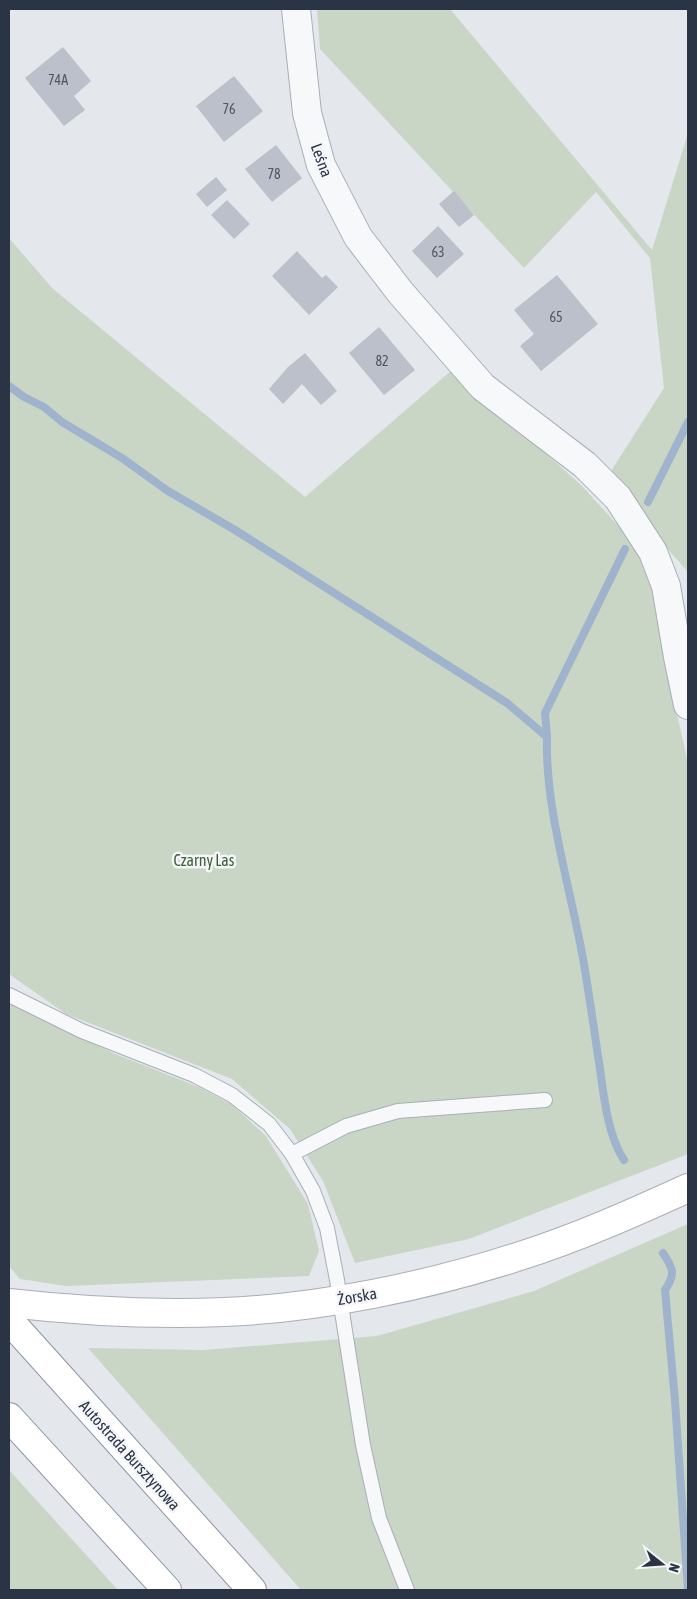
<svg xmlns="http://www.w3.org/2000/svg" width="697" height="1599" font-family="'Asap Condensed',sans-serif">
  <rect width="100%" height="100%" fill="#e4e7ec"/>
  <!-- green -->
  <g fill="#c9d6c5">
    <polygon points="317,9 450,9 652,250 688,133 688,572 606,479 664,388 650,258 596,192 524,268 320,49"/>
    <polygon points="9,238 52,288 305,497 452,370 581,485 644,554 654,585 677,714 688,763 688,1154 469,1239 355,1263 323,1181 290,1129 232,1079 66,1014 9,974"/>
    <polygon points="9,1003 113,1053 199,1087 231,1104 266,1136 308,1204 319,1251 309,1276 66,1286 20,1279 9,1266"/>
    <polygon points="688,1224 688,1590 301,1590 88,1348 203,1350 377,1336 534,1291"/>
    <polygon points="9,1470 118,1590 9,1590"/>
  </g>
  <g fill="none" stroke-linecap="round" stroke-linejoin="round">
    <!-- stream -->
    <g stroke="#9fb4cc" stroke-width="8">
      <path d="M9 386 24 397 44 407 62 422 122 458 168 491 235 530 507 703 547 737C545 807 569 883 582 953 589 992 594 1030 600 1069 604 1098 608 1136 624 1160"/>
      <polyline points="648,502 688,422"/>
      <polyline points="547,737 545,713 625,549"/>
      <path d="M663 1253C673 1268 676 1274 665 1290L675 1401 688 1590"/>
    </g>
  </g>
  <!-- building -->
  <g fill="#bbc0ca">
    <polygon points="63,47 91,81 74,96 85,110 64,126 25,78"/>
    <polygon points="234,76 263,111 224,142 196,106"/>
    <polygon points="276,145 302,178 272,202 245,169"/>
    <polygon points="216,177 227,190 207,207 196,194"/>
    <polygon points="454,191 474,215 459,227 439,204"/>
    <polygon points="227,200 250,224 234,239 211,215"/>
    <polygon points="438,226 464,254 437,278 412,251"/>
    <polygon points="297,251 322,278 326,275 338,287 309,315 272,276"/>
    <polygon points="557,275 598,324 541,371 520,346 534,334 514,310"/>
    <polygon points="379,327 415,370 384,395 349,353"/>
    <polygon points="305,353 337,391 321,405 302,384 283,404 269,389 288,367"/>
  </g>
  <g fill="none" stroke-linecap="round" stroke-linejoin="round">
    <!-- service casing -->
    <g stroke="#a9aeb7" stroke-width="16">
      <g id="service">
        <polyline points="9,995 82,1031 194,1075 232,1095 269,1124 292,1154 313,1191 327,1228 337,1280 363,1445 379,1518 407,1590"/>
        <polyline points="292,1154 346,1126 398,1111 545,1100"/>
      </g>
    </g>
    <!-- minor casing -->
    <g stroke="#a9aeb7" stroke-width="30">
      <polyline id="minor" points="296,9 307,113 321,165 358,237 400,292 483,387 585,465 618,498 653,552 666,586 678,657 688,705"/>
    </g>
    <!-- secondary casing -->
    <g stroke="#a9aeb7" stroke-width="30">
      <path id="secondary" d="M9 1303C80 1311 152 1315 224 1312 322 1308 427 1286 520 1256 577 1238 633 1213 688 1188"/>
    </g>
    <!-- motorway casing -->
    <g stroke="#8b94a3" stroke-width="30">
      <g id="motorway">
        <polyline points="9,1320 252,1590"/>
        <polyline points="9,1417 167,1590"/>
      </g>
    </g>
    <!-- service -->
    <use href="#service" stroke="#f7f8fa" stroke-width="14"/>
    <!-- minor -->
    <use href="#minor" stroke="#f7f8fa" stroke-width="28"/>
    <!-- secondary -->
    <use href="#secondary" stroke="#fff" stroke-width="28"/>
    <!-- motorway -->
    <use href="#motorway" stroke="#fff" stroke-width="28"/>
  </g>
  <g text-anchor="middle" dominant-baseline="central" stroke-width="5" stroke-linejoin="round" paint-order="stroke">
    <!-- number labels -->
    <g font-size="14" fill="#4f5766">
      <text x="58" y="80">74A</text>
      <text x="229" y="109">76</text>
      <text x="274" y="174">78</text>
      <text x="438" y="252">63</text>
      <text x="556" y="317">65</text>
      <text x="382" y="361">82</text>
    </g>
    <!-- street labels -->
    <g font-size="16" fill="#2b3445" stroke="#f4f6f9">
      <text transform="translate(322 160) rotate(70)">Leśna</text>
      <text transform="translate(357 1296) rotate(-10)">Żorska</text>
      <text transform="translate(130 1455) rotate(48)">Autostrada Bursztynowa</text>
    </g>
    <!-- park labels -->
    <g font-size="16" fill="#3f6138" stroke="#f4f6f9">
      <text x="204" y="860">Czarny Las</text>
    </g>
  </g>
  <!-- border -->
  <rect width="697" height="1599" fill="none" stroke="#2b3445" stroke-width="20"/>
  <!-- north arrow -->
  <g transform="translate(662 1564) rotate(107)" stroke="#f4f6f9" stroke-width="4" paint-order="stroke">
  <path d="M0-4L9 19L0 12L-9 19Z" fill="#2b3445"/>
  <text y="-8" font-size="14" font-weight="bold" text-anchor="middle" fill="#2b3445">N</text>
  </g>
</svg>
